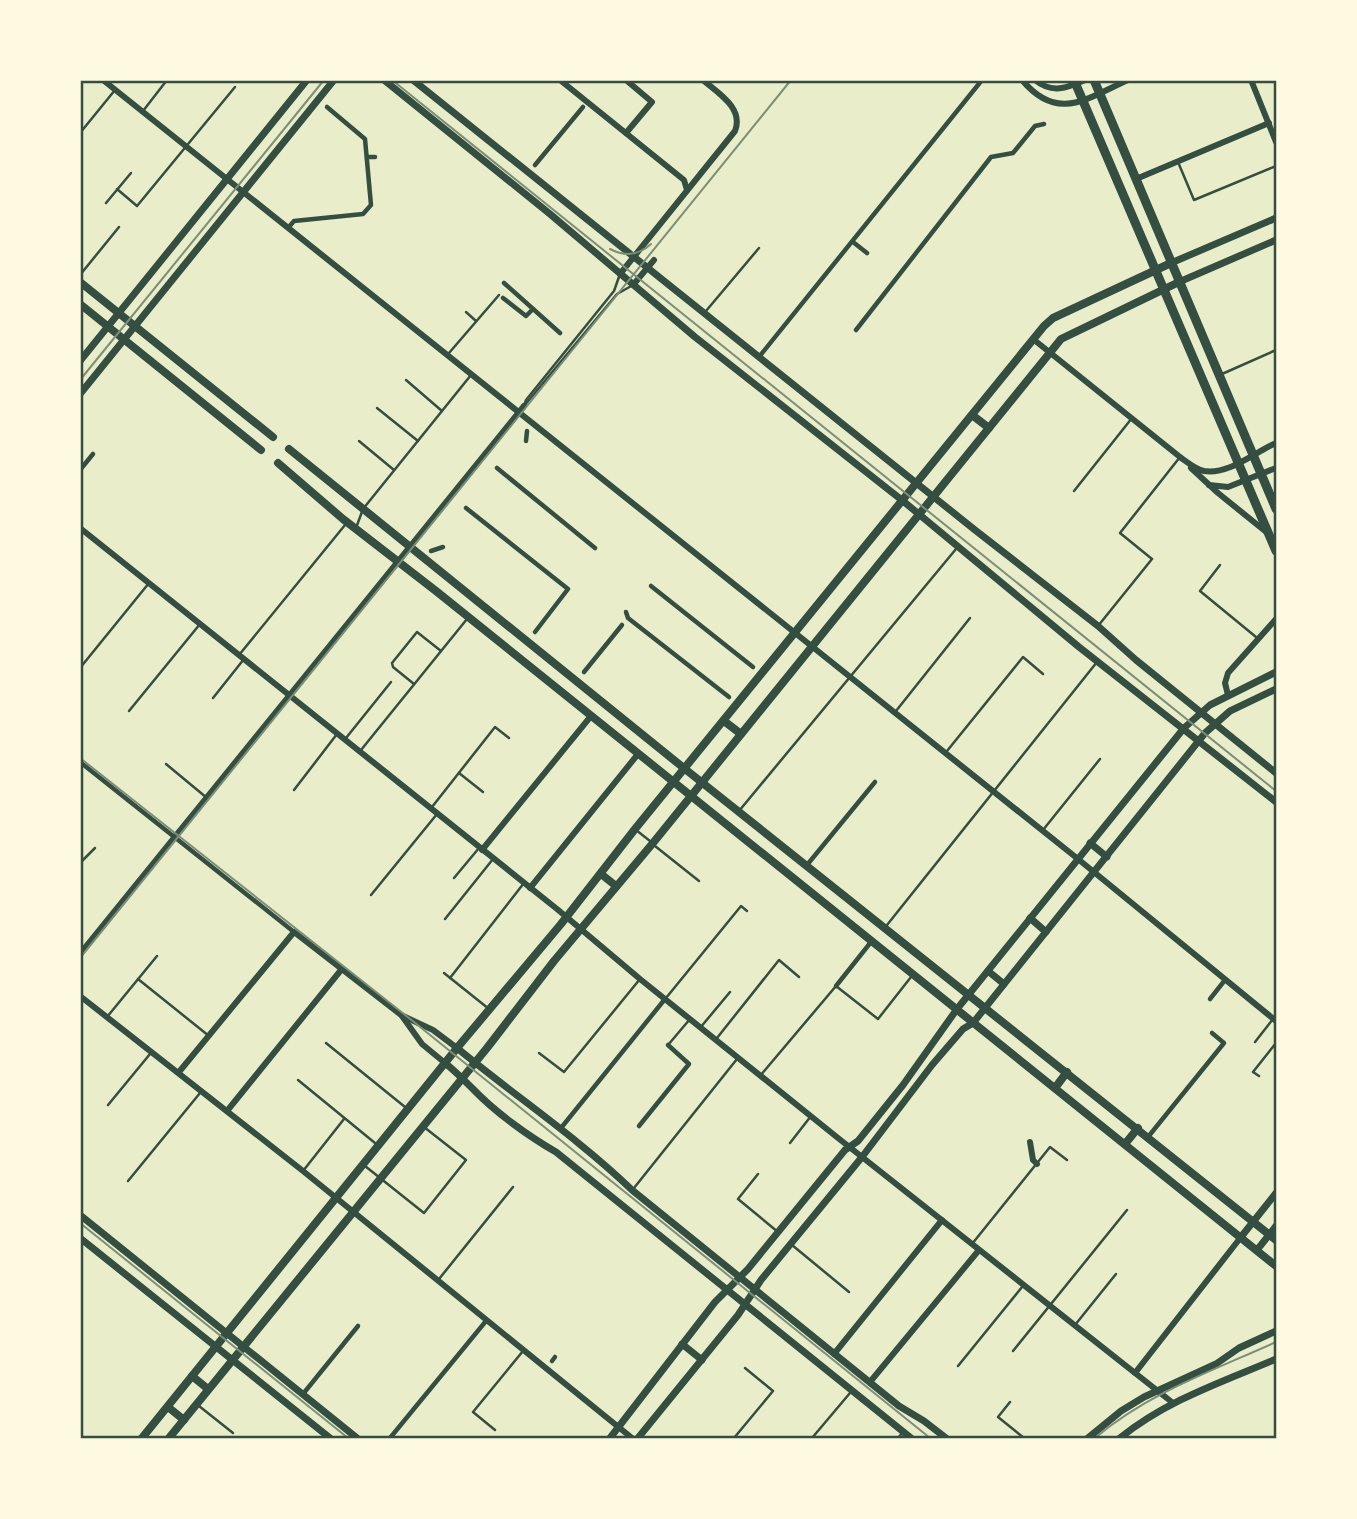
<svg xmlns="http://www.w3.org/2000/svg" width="1357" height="1519" font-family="Mulish,sans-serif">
  <rect width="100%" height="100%" fill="#e9edc9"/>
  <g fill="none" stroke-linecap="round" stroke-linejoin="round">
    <!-- service -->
    <g stroke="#344e41" stroke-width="2.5">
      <polyline points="143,111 167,80"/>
      <polyline points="80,133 115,90"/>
      <polyline points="1178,162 1194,200 1276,166"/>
      <polyline points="117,189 137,206 235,87"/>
      <polyline points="106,203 131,173"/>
      <polyline points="80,275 119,227"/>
      <polyline points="706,311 759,248"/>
      <polyline points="466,312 476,321"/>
      <polyline points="449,353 499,295"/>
      <polyline points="1222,374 1276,350"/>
      <polyline points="406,380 442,411"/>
      <polyline points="524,406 526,400 614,291 620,274"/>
      <polyline points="524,406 617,294 633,285"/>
      <polyline points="377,408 418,441"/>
      <polyline points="359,441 394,470"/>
      <polyline points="1074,491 1132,418"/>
      <polyline points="356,528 363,509 471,375"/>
      <polyline points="1220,565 1200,591 1256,637"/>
      <polyline points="1098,626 1152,559 1120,533 1180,457"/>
      <polyline points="239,655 345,525"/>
      <polyline points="80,668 149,583"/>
      <polyline points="414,684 393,667 392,663 417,632 441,651"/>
      <polyline points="213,698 244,659"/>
      <polyline points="129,711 200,624"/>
      <polyline points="896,711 970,618"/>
      <polyline points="346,738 391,682"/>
      <polyline points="361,750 467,619"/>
      <polyline points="947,751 1023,657 1043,674"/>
      <polyline points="166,764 207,798"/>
      <polyline points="459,773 483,792"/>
      <polyline points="294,790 337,734"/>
      <polyline points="432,807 495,727 509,738"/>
      <polyline points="739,811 956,549"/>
      <polyline points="636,830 650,841"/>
      <polyline points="1043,830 1100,759"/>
      <polyline points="655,846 699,881"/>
      <polyline points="80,863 95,848"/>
      <polyline points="454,878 479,848"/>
      <polyline points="371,895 437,814"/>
      <polyline points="445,919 493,859"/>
      <polyline points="887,925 1097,662"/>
      <polyline points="444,973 489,1009"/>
      <polyline points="450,978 524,883"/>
      <polyline points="138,979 209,1036"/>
      <polyline points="666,998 741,906 747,911"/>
      <polyline points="107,1017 157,956"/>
      <polyline points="700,1028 730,992"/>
      <polyline points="717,1038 779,960 799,977"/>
      <polyline points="1255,1042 1273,1019"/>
      <polyline points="326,1043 405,1107"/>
      <polyline points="668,1045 690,1019"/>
      <polyline points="539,1053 564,1072 640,979"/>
      <polyline points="760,1076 836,986 878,1019 911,977"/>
      <polyline points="1259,1076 1253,1072 1276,1043"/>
      <polyline points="298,1080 375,1143"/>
      <polyline points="108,1105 150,1054"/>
      <polyline points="790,1143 811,1116"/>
      <polyline points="365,1166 424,1213 466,1160 424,1127"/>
      <polyline points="303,1171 344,1119"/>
      <polyline points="758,1174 738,1199 778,1232"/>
      <polyline points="128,1181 200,1093"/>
      <polyline points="634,1188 737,1059"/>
      <polyline points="972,1244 1050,1147 1067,1160"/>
      <polyline points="792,1245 849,1292"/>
      <polyline points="439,1279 513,1187"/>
      <polyline points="1075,1325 1116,1274"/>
      <polyline points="1013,1351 1127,1210"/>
      <polyline points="958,1366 1022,1287"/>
      <polyline points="1010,1402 998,1417 1024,1438"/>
      <polyline points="199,1406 233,1433"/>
      <polyline points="495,1430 473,1412 523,1351"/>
      <polyline points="734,1438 773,1391 745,1368"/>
      <polyline points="812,1438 850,1393"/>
      <polyline points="898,1438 903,1432"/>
    </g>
    <!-- pedestrian -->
    <g stroke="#344e41" stroke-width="4.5">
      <polyline points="367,157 375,157"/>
      <polyline points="535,165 583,107"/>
      <polyline points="288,228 294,221 363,214 371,205 365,139 327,107"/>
      <polyline points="853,242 867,253"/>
      <polyline points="504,283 560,333"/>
      <polyline points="503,298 526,316 533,309"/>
      <polyline points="856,330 991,157 1013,153 1035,126 1044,124"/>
      <polyline points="759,357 982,80"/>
      <polyline points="526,441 527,431"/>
      <polyline points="497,468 595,548"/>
      <polyline points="80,470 93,454"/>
      <polyline points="466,508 568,589 535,632"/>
      <polyline points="431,551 443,547"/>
      <polyline points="651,586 753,667"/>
      <polyline points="626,612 628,618 729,697"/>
      <polyline points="584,672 622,625"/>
      <polyline points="80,762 294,932"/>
      <polyline points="807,865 875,782"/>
      <polyline points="836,986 871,942"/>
      <polyline points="1210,999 1225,980"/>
      <polyline points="639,1126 689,1064 668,1045"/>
      <polyline points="561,1128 665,999"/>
      <polyline points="1148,1137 1224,1043 1212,1033"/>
      <polyline points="552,1361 555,1357"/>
      <polyline points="303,1394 358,1326"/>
      <polyline points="390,1438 486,1321"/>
    </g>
    <!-- minor -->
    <g stroke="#344e41" stroke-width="6">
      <polyline points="103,80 1078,859 1276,1021"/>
      <polyline points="560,80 684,180 687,190"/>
      <polyline points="626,80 652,102 626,133"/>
      <path d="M1022 80C1058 123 1087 98 1128 80"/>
      <path d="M1035 80C1052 94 1067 88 1085 80"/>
      <polyline points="1251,80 1276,142"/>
      <polyline points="1136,179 1269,123"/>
      <path d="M620 274 735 131C744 108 718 93 703 80"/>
      <polyline points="633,285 654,260"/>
      <path d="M1033 339 1180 457C1187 462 1195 469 1204 471 1229 475 1255 452 1276 443"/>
      <polyline points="1191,468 1218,493 1265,531"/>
      <polyline points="1209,485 1228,487 1276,468"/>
      <polyline points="80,528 557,909 640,979 838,1138 1173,1403"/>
      <polyline points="1228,695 1225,683 1228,673 1276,619"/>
      <polyline points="482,850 591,716"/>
      <polyline points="530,888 638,754"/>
      <polyline points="80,954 524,406"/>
      <polyline points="80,996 303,1171 632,1438"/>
      <polyline points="402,1016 422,1044 445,1063"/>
      <polyline points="179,1072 294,932 401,1015 433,1030 457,1048"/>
      <polyline points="227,1111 341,970"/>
      <polyline points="1030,1142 1033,1160 1037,1164"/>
      <polyline points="834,1354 942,1220"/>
      <polyline points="1135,1373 1241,1237"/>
      <polyline points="870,1382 979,1250"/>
    </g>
    <!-- tertiary -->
    <g stroke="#344e41" stroke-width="7">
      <polyline points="384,80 550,214 695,337 903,501 1079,647 1276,802"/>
      <polyline points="413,80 975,530 1098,626 1136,660 1276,773"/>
      <polyline points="1171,263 1276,218"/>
      <polyline points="1179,282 1276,240"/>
      <polyline points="80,361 307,80"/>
      <polyline points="80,394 334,80"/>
      <polyline points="1090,843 1107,857"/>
      <polyline points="1030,918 1046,932"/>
      <polyline points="988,971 1004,984"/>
      <path d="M457 1048C515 1096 578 1138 632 1190L899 1406 924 1421 946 1438"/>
      <path d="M445 1063C455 1071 464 1080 473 1089 495 1112 528 1136 556 1152L911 1438"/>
      <polyline points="80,1215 357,1438"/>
      <polyline points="1241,1237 1276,1193"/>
      <polyline points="80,1238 330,1438"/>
      <polyline points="1257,1250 1276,1226"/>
      <polyline points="682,1344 702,1360"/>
      <polyline points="610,1438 715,1302 748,1269 845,1150 858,1141 903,1085 957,1009 1184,728 1210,705 1276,672"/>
      <polyline points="638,1438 738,1315 761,1280 862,1157 932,1065 963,1029 973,1023 1205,733 1230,711 1276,689"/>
      <polyline points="1088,1438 1121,1411 1144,1397 1216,1364 1239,1348 1276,1331"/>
      <path d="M1120 1438C1167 1400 1222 1382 1276 1359"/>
    </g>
    <!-- secondary -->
    <g stroke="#344e41" stroke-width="8">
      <polyline points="80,282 273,437"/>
      <polyline points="80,304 261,450"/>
      <polyline points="972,415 989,428"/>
      <polyline points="289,449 685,769 1276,1240"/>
      <polyline points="278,463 343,519 436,591 1276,1266"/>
      <polyline points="724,721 741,734"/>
      <polyline points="601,874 616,886"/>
      <polyline points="1055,1088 1067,1072"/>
      <polyline points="1125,1144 1138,1128"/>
      <polyline points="192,1376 208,1389"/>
      <polyline points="168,1407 184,1420"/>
      <polyline points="142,1438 457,1048 561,924 635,829 1044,326 1053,318 1171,263"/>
      <polyline points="169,1438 487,1048 554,961 653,843 1061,339 1179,282"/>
    </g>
    <!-- primary -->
    <g stroke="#344e41" stroke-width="9">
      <polyline points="1074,80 1276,551"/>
      <polyline points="1094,80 1276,509"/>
    </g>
    <!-- tram -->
    <g stroke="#7c8e77" stroke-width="2">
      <polyline points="392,80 1276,791"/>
      <path d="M610 249C625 257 638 256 651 244"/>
      <polyline points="80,380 324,80"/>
      <polyline points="80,758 409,1018 930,1438"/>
      <polyline points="80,958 791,80"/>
      <polyline points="80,1223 348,1438"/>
      <path d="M1095 1438C1148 1393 1214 1370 1276 1342"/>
    </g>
  </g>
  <!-- border -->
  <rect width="1357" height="1519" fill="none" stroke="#fefae0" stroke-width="164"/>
  <rect x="82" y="82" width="1193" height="1355" fill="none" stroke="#344e41" stroke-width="2.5"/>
</svg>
